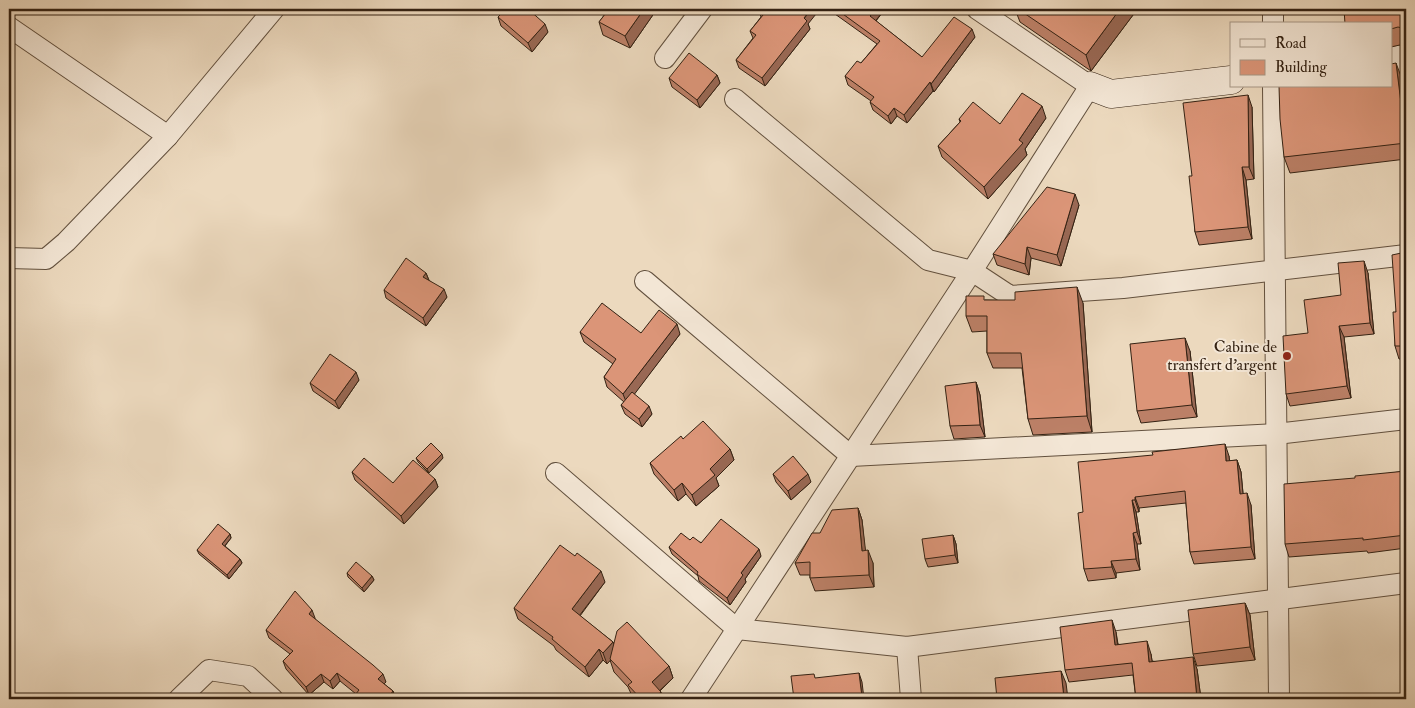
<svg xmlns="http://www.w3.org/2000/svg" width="1415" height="708" font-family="'IM FELL Double Pica',serif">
  <rect width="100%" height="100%" fill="#ecd9be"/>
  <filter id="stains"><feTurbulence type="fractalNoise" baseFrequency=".004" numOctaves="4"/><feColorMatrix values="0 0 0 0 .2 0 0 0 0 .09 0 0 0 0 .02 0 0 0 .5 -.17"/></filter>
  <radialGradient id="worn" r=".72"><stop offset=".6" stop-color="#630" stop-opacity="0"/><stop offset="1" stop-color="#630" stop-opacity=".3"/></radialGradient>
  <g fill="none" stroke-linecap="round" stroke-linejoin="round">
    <!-- street casing -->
    <g stroke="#62503e" stroke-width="22">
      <g id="street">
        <polyline points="1273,9 1273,24"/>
        <polyline points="9,27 168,136"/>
        <polyline points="665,58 702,9"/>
        <polyline points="1273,86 1279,699"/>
        <polyline points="735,99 928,260 972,271 1010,296 1123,288 1406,255"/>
        <polyline points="9,258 46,259 66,242 168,136 274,9"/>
        <polyline points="645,281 851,456 1276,434 1406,419"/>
        <polyline points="556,473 737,629 907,647 1406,583"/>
        <polyline points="907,647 911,699"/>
        <polyline points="179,699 209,670 248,676 273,699"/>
        <polyline points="691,699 972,271 1090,86 977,9"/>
      </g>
    </g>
    <!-- secondary casing -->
    <g stroke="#342213" stroke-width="29">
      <g id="secondary">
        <polyline points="1391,61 1406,59"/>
        <polyline points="1090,86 1111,94 1231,80"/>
      </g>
    </g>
    <!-- street -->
    <use href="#street" stroke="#f3e6d5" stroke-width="20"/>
    <!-- secondary -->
    <use href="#secondary" stroke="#f3e6d5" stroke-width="28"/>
  </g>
  <!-- wall -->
  <g fill="#bc8067" stroke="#342213">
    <polygon points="82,9 91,9 88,13"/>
    <polygon points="609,9 657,9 630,48 603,35 599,22"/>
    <polygon points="828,9 885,9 876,21 922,57 975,37 934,92 933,91 907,123 897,116 891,124 873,110 870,102 871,101 848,85 845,76 861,63 877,44"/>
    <polygon points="1015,9 1136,9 1136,11 1091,71 1020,22"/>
    <polygon points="1406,9 1406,44 1404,44 1391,47 1391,24"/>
    <polygon points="760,13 808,24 810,29 765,86 739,68 736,60 753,38 750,31 761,17"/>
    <polygon points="498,17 548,32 532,52 501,26"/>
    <polygon points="717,75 720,83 700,108 672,87 669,78"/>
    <polygon points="1402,79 1406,113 1406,159 1290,173 1284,157"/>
    <polygon points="1252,107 1254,179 1246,180 1252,239 1199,245 1195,232 1192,176"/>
    <polygon points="1046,118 1025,149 1027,155 988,199 942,157 938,146 960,122 959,119 1000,124"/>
    <polygon points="1079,205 1061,266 1031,258 1029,275 997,265 993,254"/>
    <polygon points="1406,252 1406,359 1399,359 1395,346 1396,312"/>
    <polygon points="426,273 429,280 447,297 426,326 386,298 384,290"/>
    <polygon points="1368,273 1374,334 1344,337 1351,398 1290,406 1286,394 1341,295"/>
    <polygon points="985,300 1083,303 1092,432 1033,435 1028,419 1022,368 993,368 987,353 987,331 972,332 966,316"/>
    <polygon points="580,332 680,334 634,394 652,414 642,427 625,414 621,405 624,402 607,387 604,377 613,364 584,342"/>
    <polygon points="1190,351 1197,417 1141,423 1137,411"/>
    <polygon points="359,380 339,409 313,391 310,383"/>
    <polygon points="976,382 980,395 985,437 954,439 950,426"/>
    <polygon points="683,439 730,449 734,460 716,478 719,486 696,506 686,494 678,501 654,474 650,463"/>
    <polygon points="1229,456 1229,461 1237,460 1241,472 1243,493 1251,505 1255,559 1194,564 1190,552 1186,503 1139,508 1139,512 1136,512 1141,544 1137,544 1140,570 1116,573 1116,578 1088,581 1084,569 1083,512"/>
    <polygon points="416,458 443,458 429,473 418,462"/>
    <polygon points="1406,471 1406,548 1368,553 1367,551 1289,557 1285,544 1355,478"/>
    <polygon points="352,472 393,483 435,479 438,487 404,524 355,480"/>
    <polygon points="773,474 811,482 791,500 776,482"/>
    <polygon points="858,508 862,520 865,551 873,563 874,587 815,591 810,578 810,575 800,575 795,563 820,533"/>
    <polygon points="230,534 231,538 225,546 240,559 242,563 229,579 199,554 197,550"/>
    <polygon points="953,535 956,544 958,563 928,567 925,559"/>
    <polygon points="690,540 761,556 745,579 746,582 730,605 699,581 698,576 672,554 669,547"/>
    <polygon points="347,573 372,576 374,580 364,592 348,577"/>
    <polygon points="605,582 580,616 613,642 614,645 669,666 673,678 660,691 664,699 634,699 633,698 628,687 614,672 610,660 607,664 603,660 589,677 556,650 554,646 518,619 514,608"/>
    <polygon points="1245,603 1250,615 1255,660 1197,666 1193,654"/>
    <polygon points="315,618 315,619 386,682 384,684 393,691 396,699 352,699 356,694 340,681 333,689 324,682 309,695 286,669 283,661 290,654 269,638 266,630"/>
    <polygon points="1116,632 1118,644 1151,654 1152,661 1197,669 1201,699 1136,699 1133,675 1069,682 1065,670"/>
  </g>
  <!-- shaded-wall -->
  <g fill="#996854" stroke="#342213">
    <polygon points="86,9 91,9 88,13"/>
    <polygon points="644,9 657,9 630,48 625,36"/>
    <polygon points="811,9 820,9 808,24 810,29 765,86 762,78"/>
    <polygon points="876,9 885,9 873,24 870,16"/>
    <polygon points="1120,9 1136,9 1136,11 1091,71 1086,55"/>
    <polygon points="545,24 548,32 532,52 528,43"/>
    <polygon points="972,29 975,37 934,92 931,84"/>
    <polygon points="1396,63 1402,79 1406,113 1406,144"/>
    <polygon points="717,75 720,83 700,108 697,100"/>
    <polygon points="930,82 933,91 907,123 904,115"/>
    <polygon points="1248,95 1252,107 1254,179 1249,167"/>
    <polygon points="1042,106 1046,118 1025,149 1027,155 988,199 984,187 1019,140"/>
    <polygon points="894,108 897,116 891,124 888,116"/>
    <polygon points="1242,167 1246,180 1252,239 1248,227"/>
    <polygon points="1075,194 1079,205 1061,266 1057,255"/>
    <polygon points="1027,247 1031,258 1029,275 1025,264"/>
    <polygon points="1364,261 1368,273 1374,334 1370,323"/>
    <polygon points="426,273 429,281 423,277"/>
    <polygon points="1077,287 1083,303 1092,432 1087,416"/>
    <polygon points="444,289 447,297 426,326 423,318"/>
    <polygon points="677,324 680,334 627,404 623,394"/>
    <polygon points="1339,326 1344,337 1351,398 1347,386"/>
    <polygon points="1185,338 1190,351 1197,417 1192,405"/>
    <polygon points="356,372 359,380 339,409 335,401"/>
    <polygon points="976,382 980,395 985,437 980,425"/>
    <polygon points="649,406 652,414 642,427 639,419"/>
    <polygon points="1225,444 1229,456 1231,473 1226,461"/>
    <polygon points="730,449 734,460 716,478 719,486 696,506 692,495 710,469"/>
    <polygon points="442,454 443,458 429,473 427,469"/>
    <polygon points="1237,460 1241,472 1244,505 1240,494"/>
    <polygon points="808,474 811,482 791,500 788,491"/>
    <polygon points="435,479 438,487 404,524 401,516"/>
    <polygon points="682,483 686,494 678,501 674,490"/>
    <polygon points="1247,493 1251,505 1255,559 1251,547"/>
    <polygon points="1135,497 1139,508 1139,512 1135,500"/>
    <polygon points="1132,500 1136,512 1141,544 1137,532"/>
    <polygon points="858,508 862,520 867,563 862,551"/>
    <polygon points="1133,533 1137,544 1140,570 1136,559"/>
    <polygon points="230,534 231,538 223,548 222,544"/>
    <polygon points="953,535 956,544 958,563 955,555"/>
    <polygon points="759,549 761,556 745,579 746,582 730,605 727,598 741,573"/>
    <polygon points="868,550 873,563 874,587 869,575"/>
    <polygon points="240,559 242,563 229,579 227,575"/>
    <polygon points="1111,561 1116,573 1116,578 1112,567"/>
    <polygon points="601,571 605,582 576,620 572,609"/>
    <polygon points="372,576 374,580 364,592 362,588"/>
    <polygon points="1245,603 1250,615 1255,660 1250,647"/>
    <polygon points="312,610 315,618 312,622 309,614"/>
    <polygon points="1112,620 1116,632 1119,657 1115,645"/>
    <polygon points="1147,641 1151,654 1154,674 1149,662"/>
    <polygon points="613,642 617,653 607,664 603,653"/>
    <polygon points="599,649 603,660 589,677 585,667"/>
    <polygon points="1193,657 1197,669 1201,699 1197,699"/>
    <polygon points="669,666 673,678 656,694 652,682"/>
    <polygon points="1061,671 1066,683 1068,699 1065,699 1064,698"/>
    <polygon points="337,673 340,681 333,689 330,681"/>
    <polygon points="859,673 862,682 864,699 862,697"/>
    <polygon points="321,674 324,682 309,695 306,687"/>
    <polygon points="383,674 386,682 381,687 378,679"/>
    <polygon points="393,691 396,699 387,699"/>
    <polygon points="661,692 664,699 653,699"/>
  </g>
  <!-- building -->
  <g fill="#db9578" stroke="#342213">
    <polygon points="506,9 528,9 545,24 528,43 498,17"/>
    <polygon points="609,9 644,9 625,36 599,22"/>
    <polygon points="764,9 811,9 804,18 807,21 762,78 736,60 756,35 750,31 763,15 760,13"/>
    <polygon points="836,9 876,9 870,16 922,57 954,17 972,29 931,84 930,82 904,115 894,108 888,116 870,102 874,97 845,76 857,61 861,63 880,41"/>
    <polygon points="1018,9 1120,9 1086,55"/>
    <polygon points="1344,9 1406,9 1406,29 1398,27 1391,29 1391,24 1345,24"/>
    <polygon points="689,53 717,75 697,100 669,78"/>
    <polygon points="1396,63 1406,143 1284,157 1280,119 1279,86 1391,86 1391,64"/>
    <polygon points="1022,93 1042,106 1019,140 1023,143 984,187 938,146 961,121 959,119 973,102 1000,124"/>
    <polygon points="1248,95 1249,167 1242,167 1248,227 1195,232 1189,176 1192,176 1183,103"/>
    <polygon points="1047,187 1075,194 1057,255 1027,247 1025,264 993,254"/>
    <polygon points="1406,252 1406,352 1405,346 1395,346 1393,312 1396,312 1392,255"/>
    <polygon points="406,258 426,273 423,277 444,289 423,318 384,290"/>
    <polygon points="1364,261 1370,323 1339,326 1347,386 1286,394 1283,336 1308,333 1304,300 1341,295 1338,263"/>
    <polygon points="1077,287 1087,416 1028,419 1021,353 987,353 987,316 966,316 966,296 984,296 984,300 1015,300 1015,292"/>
    <polygon points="602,303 641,333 659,310 677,324 623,394 604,377 616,359 580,332"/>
    <polygon points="1185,338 1192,405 1137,411 1130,344"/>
    <polygon points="330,354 356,372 335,401 310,383"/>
    <polygon points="976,382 980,425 950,426 945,386"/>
    <polygon points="632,392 649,406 639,419 621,405"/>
    <polygon points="703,421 730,449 710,469 715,475 692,495 682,483 674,490 650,463 681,436 683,439"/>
    <polygon points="431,443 442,454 427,469 416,458"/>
    <polygon points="1225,444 1226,461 1237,460 1240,494 1247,493 1251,547 1190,552 1185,491 1135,497 1135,500 1132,500 1137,532 1133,533 1136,559 1111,561 1112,567 1084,569 1078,513 1083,512 1078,462 1153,455 1152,452"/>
    <polygon points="793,456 808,474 788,491 773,474"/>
    <polygon points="364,458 393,483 413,460 435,479 401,516 352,472"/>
    <polygon points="1406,471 1406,535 1363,540 1363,538 1285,544 1284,484 1355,478 1355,476"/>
    <polygon points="858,508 862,551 868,550 869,575 810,578 810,562 795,563 812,533 820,533 832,510"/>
    <polygon points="721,519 759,549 741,573 743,575 727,598 697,574 698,572 669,547 681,533 690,540 693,537 701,543"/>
    <polygon points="218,524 230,534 222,544 240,559 227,575 197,550"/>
    <polygon points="953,535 955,555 925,559 922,539"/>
    <polygon points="560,545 575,556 577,553 601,571 572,609 613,642 603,653 599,649 585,667 552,639 553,637 514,608"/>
    <polygon points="356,562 372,576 362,588 347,573"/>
    <polygon points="295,591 312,610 309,614 373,665 383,674 378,679 393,691 387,699 352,699 359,690 337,673 330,681 321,674 306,687 283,661 293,651 266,630"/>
    <polygon points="1245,603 1250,647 1193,654 1188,610"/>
    <polygon points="1112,620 1115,645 1147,641 1149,662 1193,657 1197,699 1136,699 1132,663 1065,670 1060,627"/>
    <polygon points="627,622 669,666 652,682 661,692 653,699 641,699 628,685 632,682 610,659 617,631"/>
    <polygon points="1061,671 1064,698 1049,699 997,699 995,678"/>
    <polygon points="859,673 862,697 895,694 896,699 839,699 839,698 832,699 794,699 791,676 814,674 815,678"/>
  </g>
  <!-- markers -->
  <circle fill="#8f2418" stroke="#f3e6d5" stroke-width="2" cx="1287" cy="356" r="5"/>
  <g text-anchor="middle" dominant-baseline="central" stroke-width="4" stroke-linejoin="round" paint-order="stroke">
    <!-- poi labels -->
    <g font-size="16" fill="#342213" stroke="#f3e6d5" text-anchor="end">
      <text x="1277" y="347">Cabine de<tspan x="1277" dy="18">transfert d'argent</tspan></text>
    </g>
  </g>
  <!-- margin -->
  <rect width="1415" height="708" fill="none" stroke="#ecd9be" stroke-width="30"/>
  <rect x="10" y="10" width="1395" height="688" fill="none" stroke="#342213" stroke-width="2.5"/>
  <rect x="15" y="15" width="1385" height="678" fill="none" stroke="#342213"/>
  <!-- legend -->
  <rect x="1230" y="22" width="162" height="65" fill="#f3e6d5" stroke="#a79887"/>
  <rect x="1240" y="39" width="25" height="8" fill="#f3e6d5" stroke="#a79887"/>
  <text x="1275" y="48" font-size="15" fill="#342213">Road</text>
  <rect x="1240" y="60" width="25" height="15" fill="#db9578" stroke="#a79887"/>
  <text x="1275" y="72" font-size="15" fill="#342213">Building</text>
  <rect width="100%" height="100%" filter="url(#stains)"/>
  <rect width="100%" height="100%" fill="url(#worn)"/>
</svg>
